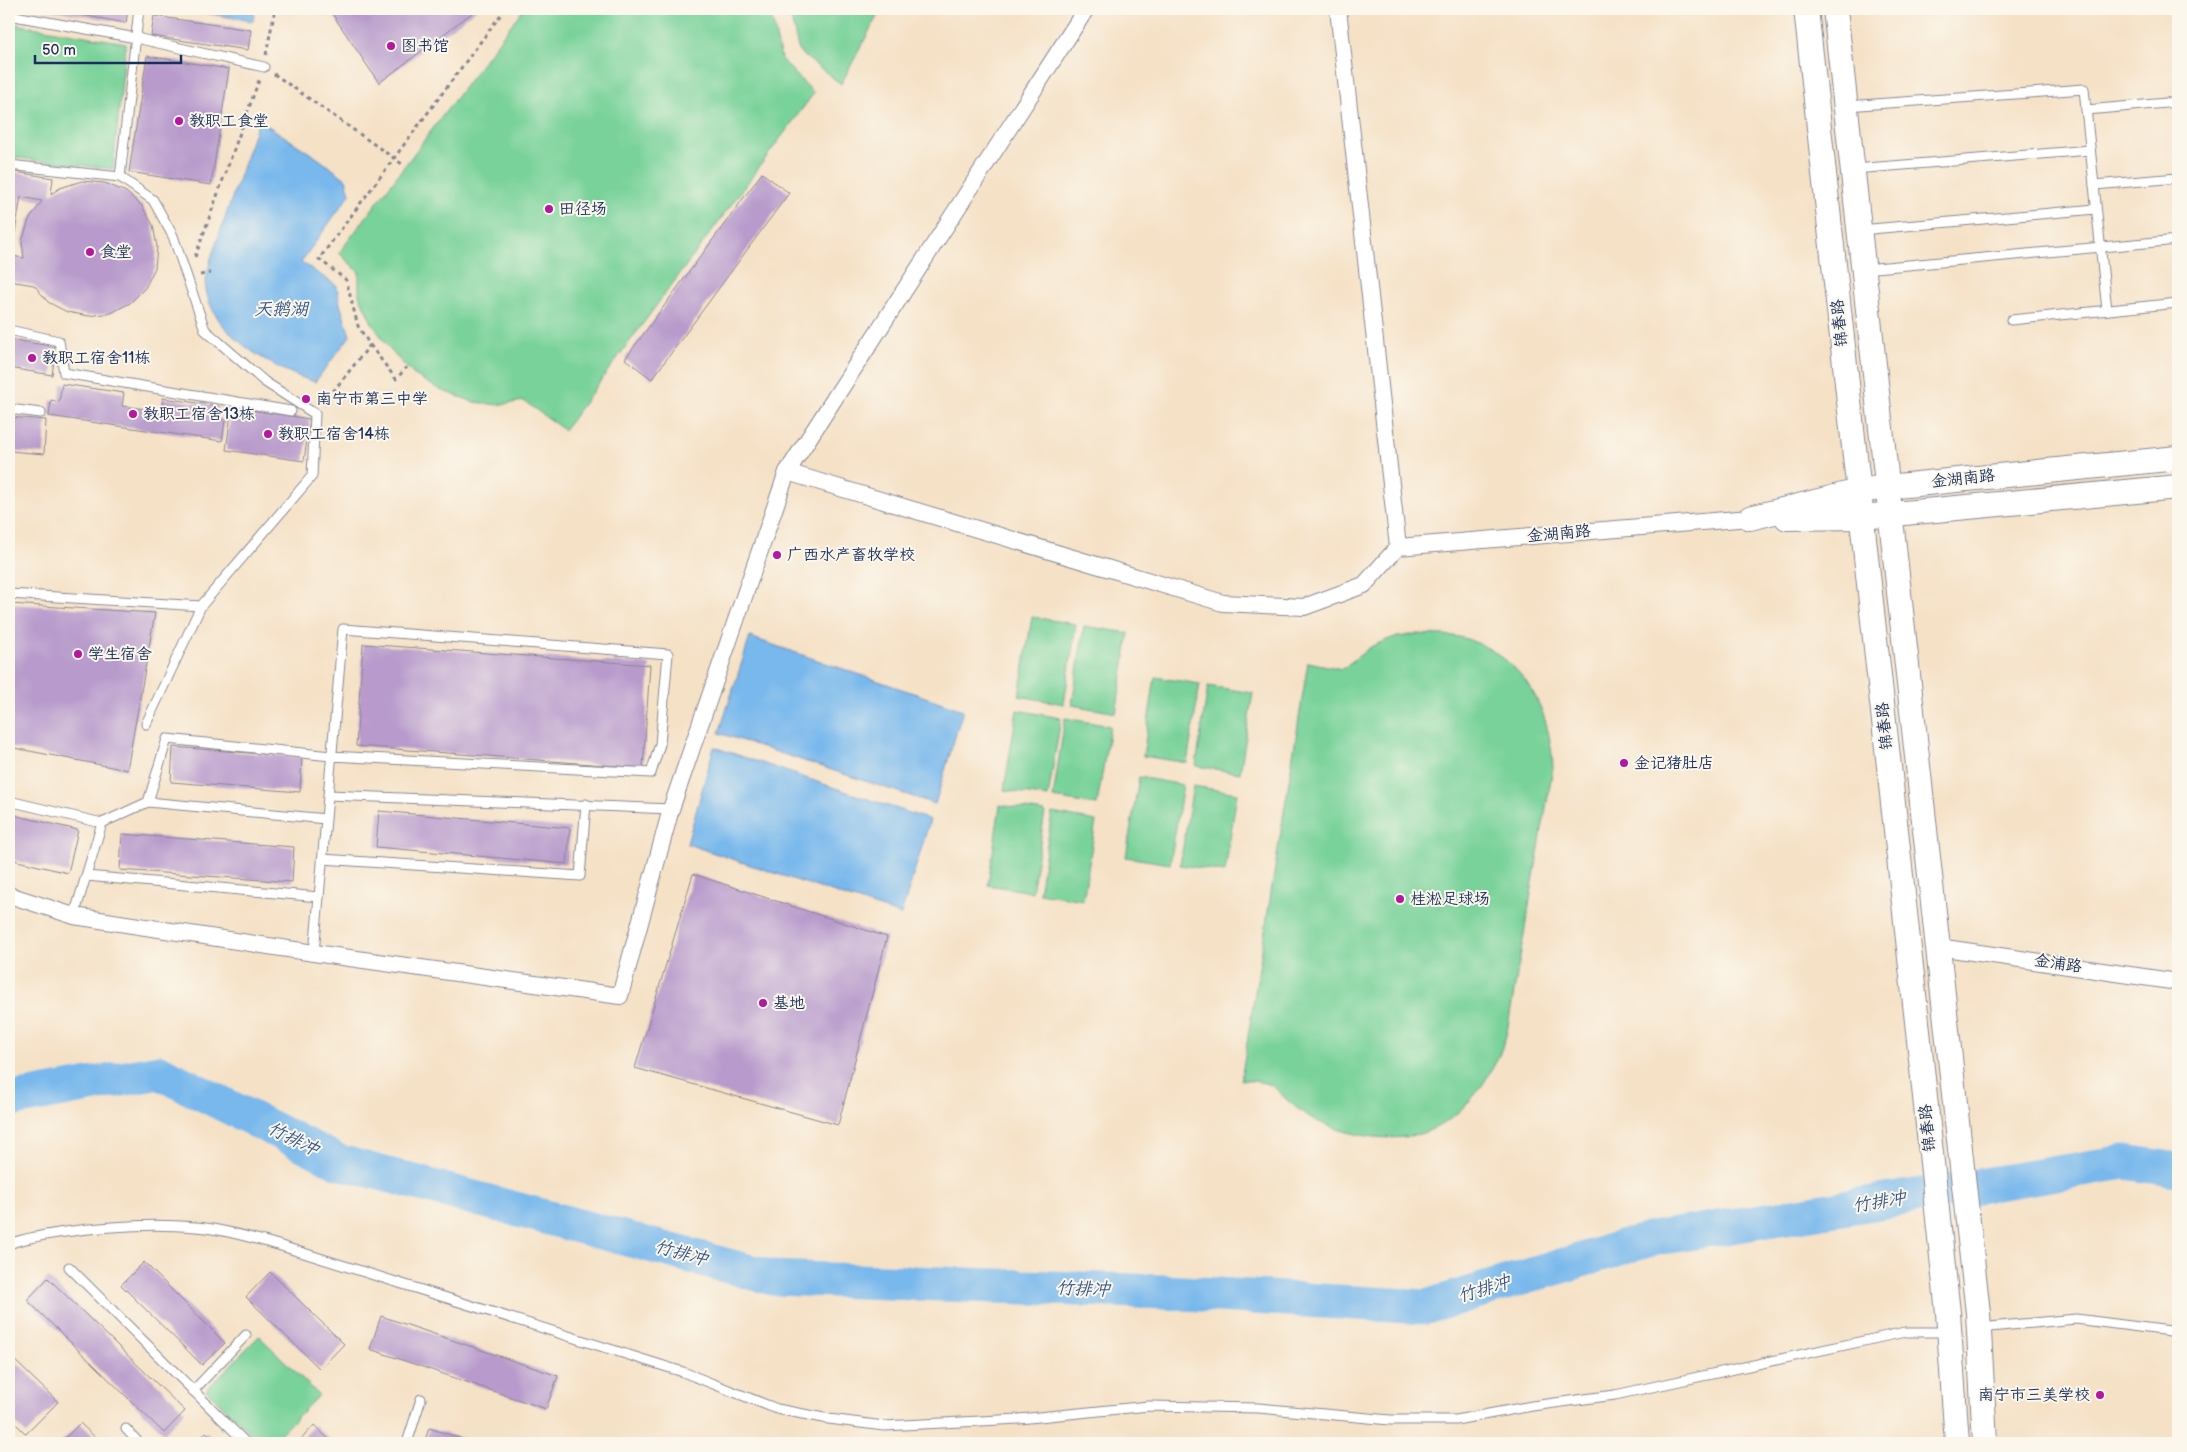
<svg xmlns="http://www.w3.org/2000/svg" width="2187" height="1452" font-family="'Balsamiq Sans','LXGW WenKai TC',sans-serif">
  <rect width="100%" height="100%" fill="#fbf7ec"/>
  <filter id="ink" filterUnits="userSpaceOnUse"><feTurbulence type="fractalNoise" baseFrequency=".02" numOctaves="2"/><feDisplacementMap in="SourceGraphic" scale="10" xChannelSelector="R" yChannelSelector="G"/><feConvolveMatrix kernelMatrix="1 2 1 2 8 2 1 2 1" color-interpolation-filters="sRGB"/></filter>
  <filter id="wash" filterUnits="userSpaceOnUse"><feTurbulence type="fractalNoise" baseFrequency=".0096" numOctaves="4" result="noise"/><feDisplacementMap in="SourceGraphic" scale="20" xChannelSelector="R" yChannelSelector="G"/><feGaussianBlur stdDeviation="1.12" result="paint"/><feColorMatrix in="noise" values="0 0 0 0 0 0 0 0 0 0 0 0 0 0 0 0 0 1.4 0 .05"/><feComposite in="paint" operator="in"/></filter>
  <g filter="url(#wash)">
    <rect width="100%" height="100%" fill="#f5e1c6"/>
    <!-- green -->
    <g fill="#78d299" stroke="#4a807c">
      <polygon points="523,9 770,9 781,59 814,93 564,430 524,401 499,405 474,402 440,390 413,374 391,351 372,323 359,295 359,272 339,253"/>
      <polygon points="789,9 881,9 841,84 799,52"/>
      <polygon points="9,23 126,43 113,169 9,157"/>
      <polygon points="1032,617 1076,624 1064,704 1019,696"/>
      <polygon points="1084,626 1129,633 1116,713 1072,705"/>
      <path d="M1417 634C1433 635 1452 634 1467 639 1525 659 1550 708 1553 767L1507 1032C1497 1069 1472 1108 1437 1127 1403 1146 1352 1137 1319 1122 1306 1116 1295 1107 1285 1098 1280 1094 1274 1085 1268 1084 1259 1081 1250 1081 1241 1080L1308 662 1342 669 1372 646 1392 638Z"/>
      <polygon points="1155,677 1200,684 1187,763 1143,756"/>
      <polygon points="1208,686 1253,693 1240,773 1196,766"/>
      <polygon points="1017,710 1061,718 1048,797 1004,790"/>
      <polygon points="1065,718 1110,726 1097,805 1053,798"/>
      <polygon points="1139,777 1183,785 1170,864 1126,857"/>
      <polygon points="1193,786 1237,793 1225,872 1180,865"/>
      <polygon points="1000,805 1045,812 1032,892 988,885"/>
      <polygon points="1052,813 1096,821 1083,900 1039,893"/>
      <polygon points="259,1336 319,1395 271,1443 261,1443 206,1390"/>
    </g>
    <!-- water -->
    <g fill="#78b8ec" stroke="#4a74a5">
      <polygon points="179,9 255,9 253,21"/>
      <path d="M259 120 316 157 346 179 350 194 301 262 337 286 340 304 350 336 315 382C275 370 212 335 206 289 205 278 209 268 211 258Z"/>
      <polygon points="750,637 963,710 935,804 719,733"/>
      <polygon points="714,747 930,820 901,915 687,844"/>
    </g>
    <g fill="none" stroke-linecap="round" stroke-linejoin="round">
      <!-- river -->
      <polyline stroke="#78b8ec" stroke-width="35" points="9,1100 159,1072 339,1162 773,1278 1165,1292 1426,1307 1651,1239 2125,1162 2178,1170"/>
    </g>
    <g id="blocks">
      <!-- building -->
      <g fill="#b89bcc" fill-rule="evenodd">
        <polygon points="47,9 128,9 126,23"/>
        <polygon points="329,9 477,9 379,83"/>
        <polygon points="154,16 251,30 248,50 151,36"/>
        <polygon points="147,56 229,69 211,185 129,172"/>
        <path d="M9 171 53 178 51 194 60 188 82 181 105 183 126 192 142 206 153 225 157 247 155 268 145 288 130 303 111 313 89 316 67 312 48 302 34 285 9 281ZM21 197 42 201 29 220 22 242 24 258 11 256Z"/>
        <polygon points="762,173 789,193 652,379 625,359"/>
        <polygon points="9,339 56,347 52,375 9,368"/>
        <polygon points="62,384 124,393 122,406 161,411 163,398 218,406 216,418 225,420 222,441 49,416 51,400 59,402"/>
        <polygon points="232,407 310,419 304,461 226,450"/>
        <polygon points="9,417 46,420 44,454 9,451"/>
        <polygon points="9,604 155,613 127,770 9,747"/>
        <polygon points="363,644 650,665 643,768 356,746"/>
        <polygon points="173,747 302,757 300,792 171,782"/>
        <polygon points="379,811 570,828 567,864 376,847"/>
        <polygon points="9,814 78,830 68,873 9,859"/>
        <polygon points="122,834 294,847 292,882 120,870"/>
        <polygon points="693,874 887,937 838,1125 635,1068"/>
        <polygon points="144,1262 225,1343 202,1365 121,1285"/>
        <polygon points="270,1272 344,1344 320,1369 246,1297"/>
        <polygon points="48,1278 185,1411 164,1433 27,1300"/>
        <polygon points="381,1316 558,1376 546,1409 370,1349"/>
        <polygon points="9,1355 58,1402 26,1434 9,1417"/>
        <polygon points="80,1423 101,1443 60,1443"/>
        <polygon points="314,1425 333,1443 298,1443"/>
        <polygon points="429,1428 475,1443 424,1443"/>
        <polygon points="206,1432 217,1443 196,1443"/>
      </g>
    </g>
  </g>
  <g filter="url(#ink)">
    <use href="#blocks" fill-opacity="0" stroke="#888892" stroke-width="1"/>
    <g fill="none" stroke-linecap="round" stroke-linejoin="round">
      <!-- lane casing -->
      <g stroke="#888892" stroke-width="11">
        <g id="lane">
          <polyline points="9,15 136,38 264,67"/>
          <polyline points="1846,106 2084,89 2107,310"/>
          <polyline points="2086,110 2178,102"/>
          <polyline points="9,165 120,177 139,9"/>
          <polyline points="1854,169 2090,150"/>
          <polyline points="120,177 153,200 173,236 205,330 265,382 315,414 312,476 201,606 146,724"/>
          <polyline points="2094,185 2178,178"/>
          <polyline points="1860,230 2096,209"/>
          <polyline points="1865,269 2178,240"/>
          <polyline points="2011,320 2178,303"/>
          <polyline points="9,330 59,341 64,373 291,411"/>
          <polyline points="9,409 41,413"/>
          <polyline points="9,594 201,606"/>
          <polyline points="328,795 671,809"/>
          <polyline points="9,801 102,823 148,802"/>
          <polyline points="322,859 580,876 586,804"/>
          <polyline points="86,876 319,897"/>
          <polyline points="74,916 102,823"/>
          <path d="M314 953C323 845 333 737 343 629L668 654 660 744 651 773 331 756 167 739 148 802 326 819"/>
          <path d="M9 1244C27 1237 46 1235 65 1232 108 1226 152 1223 196 1227 223 1229 252 1238 278 1245L683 1372 777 1409 829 1419 884 1426 1019 1419 1149 1406 1258 1408 1390 1420H1456L1532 1406 1615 1395 1905 1332H1949"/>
          <polyline points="69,1267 246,1443"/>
          <polyline points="1979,1328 2076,1319 2178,1332"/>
          <polyline points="193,1391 246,1335"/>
          <polyline points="126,1429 139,1443"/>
          <polyline points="407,1443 421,1399"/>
        </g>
      </g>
      <!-- street casing -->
      <g stroke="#888892" stroke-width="18">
        <g id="street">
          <polyline points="787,472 1223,603 1304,607 1364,585 1398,547 1338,9"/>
          <polyline points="1398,547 1750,518"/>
          <polyline points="9,895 74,916 314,953 620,996 671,809 787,472 1086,9"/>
          <polyline points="1938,947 2178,982"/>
        </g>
      </g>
      <!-- secondary casing -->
      <g stroke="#888892" stroke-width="26">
        <g id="secondary">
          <polyline points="1806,9 1918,1031 1948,1313 1957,1443"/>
          <polyline points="1835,9 1978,1313 1985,1443"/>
          <polyline points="1750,518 1859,491 1887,487 2178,458"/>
          <polyline points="1787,518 1862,517 2178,487"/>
        </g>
      </g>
      <!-- path -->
      <g stroke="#888892" stroke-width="3" stroke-dasharray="4 4" stroke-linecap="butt">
        <polyline points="266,55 275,9"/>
        <polyline points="274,74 405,166"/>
        <polyline points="195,257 259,80"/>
        <polyline points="200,275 211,273"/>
        <polyline points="370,345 396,379 407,367"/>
        <polyline points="323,404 370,345 358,326 346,280 319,259 505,9"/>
      </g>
      <!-- lane -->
      <use href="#lane" stroke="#fff" stroke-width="9"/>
      <!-- street -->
      <use href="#street" stroke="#fff" stroke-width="16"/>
      <!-- secondary -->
      <use href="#secondary" stroke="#fff" stroke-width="24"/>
    </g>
  </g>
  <!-- markers -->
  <g fill="#b5179e" stroke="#fbf7ec" stroke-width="2">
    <circle cx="391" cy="46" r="5"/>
    <circle cx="179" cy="121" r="5"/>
    <circle cx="549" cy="209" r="5"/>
    <circle cx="90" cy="252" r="5"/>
    <circle cx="32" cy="358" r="5"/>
    <circle cx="306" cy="399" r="5"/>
    <circle cx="133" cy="414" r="5"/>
    <circle cx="268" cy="434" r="5"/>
    <circle cx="777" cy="555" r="5"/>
    <circle cx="78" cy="654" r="5"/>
    <circle cx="1624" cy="763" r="5"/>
    <circle cx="1400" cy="899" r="5"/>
    <circle cx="763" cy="1003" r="5"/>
    <circle cx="2100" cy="1395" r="5"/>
  </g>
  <g text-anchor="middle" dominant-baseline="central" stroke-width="4" stroke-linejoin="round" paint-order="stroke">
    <!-- poi labels -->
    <g font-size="16" fill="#1b2f5e" stroke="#fbf7ec" text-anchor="start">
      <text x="401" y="46">图书馆</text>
      <text x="189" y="121">教职工食堂</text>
      <text x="559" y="209">田径场</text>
      <text x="100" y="252">食堂</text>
      <text x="42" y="358">教职工宿舍11栋</text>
      <text x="316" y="399">南宁市第三中学</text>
      <text x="143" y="414">教职工宿舍13栋</text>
      <text x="278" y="434">教职工宿舍14栋</text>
      <text x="787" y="555">广西水产畜牧学校</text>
      <text x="88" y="654">学生宿舍</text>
      <text x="1634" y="763">金记猪肚店</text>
      <text x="1410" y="899">桂淞足球场</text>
      <text x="773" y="1003">基地</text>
      <text x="2090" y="1395" text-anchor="end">南宁市三美学校</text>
    </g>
    <!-- street labels -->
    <g font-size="16" fill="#1b2f5e" stroke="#fbf7ec">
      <text transform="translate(1840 323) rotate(-96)">锦春路</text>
      <text transform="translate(1963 479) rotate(-6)">金湖南路</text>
      <text transform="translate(1559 534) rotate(-5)">金湖南路</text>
      <text transform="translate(1885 726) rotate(-96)">锦春路</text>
      <text transform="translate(2058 964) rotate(8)">金浦路</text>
      <text transform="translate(1928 1128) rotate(-96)">锦春路</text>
    </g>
    <!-- water labels -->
    <g font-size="18" font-style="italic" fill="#375889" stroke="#fbf7ec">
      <text x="281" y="309">天鹅湖</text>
      <text transform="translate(293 1139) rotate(26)">竹排冲</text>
      <text transform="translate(1879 1202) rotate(-9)">竹排冲</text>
      <text transform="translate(681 1253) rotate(15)">竹排冲</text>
      <text transform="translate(1083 1289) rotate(2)">竹排冲</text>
      <text transform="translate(1484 1289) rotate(-17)">竹排冲</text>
    </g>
  </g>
  <!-- margin -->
  <rect width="2187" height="1452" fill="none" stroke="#fbf7ec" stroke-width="30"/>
  <!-- scale -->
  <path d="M35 55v8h146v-8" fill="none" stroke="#1b2f5e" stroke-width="2.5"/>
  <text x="42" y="55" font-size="15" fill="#1b2f5e" stroke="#fbf7ec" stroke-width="4" paint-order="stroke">50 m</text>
</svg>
